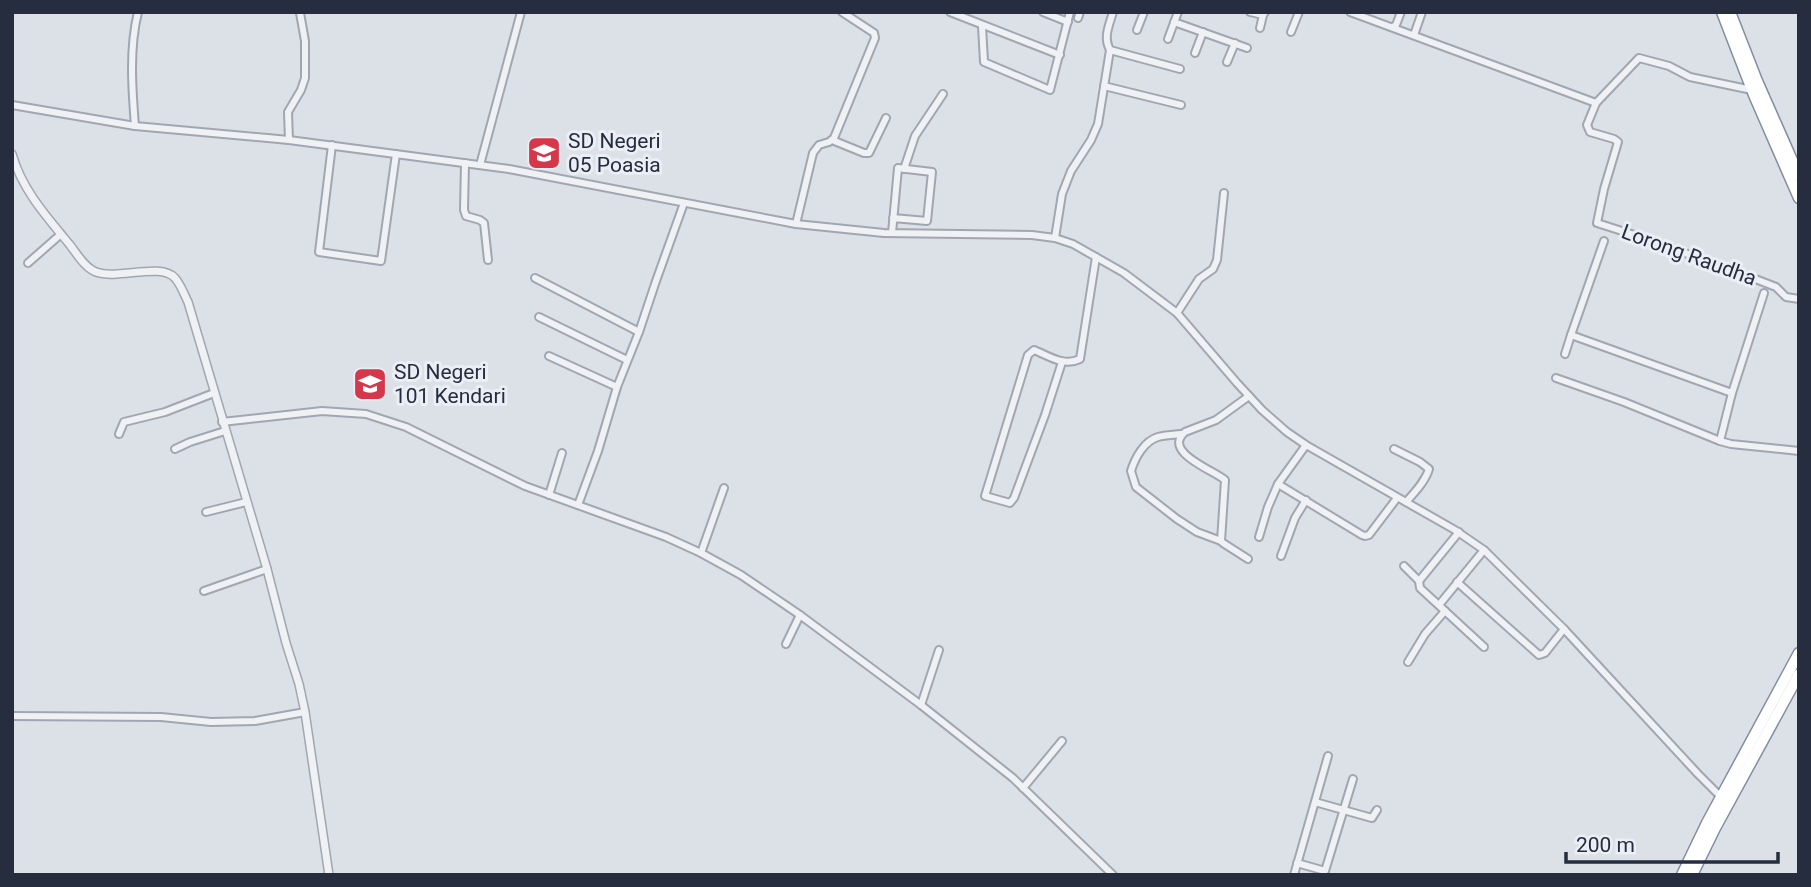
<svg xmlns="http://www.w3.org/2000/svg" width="1811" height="887" font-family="Roboto,sans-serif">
  <rect width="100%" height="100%" fill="#dce0e7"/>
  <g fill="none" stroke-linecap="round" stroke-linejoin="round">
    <!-- minor casing -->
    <g stroke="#a1a7b1" stroke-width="10">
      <g id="minor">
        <polyline points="950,12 1060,55"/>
        <polyline points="1043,12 1068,22"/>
        <polyline points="1250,12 1263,15 1265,12"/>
        <polyline points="1350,12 1596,103"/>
        <polyline points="1078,18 1080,12"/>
        <polyline points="1174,22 1247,48"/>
        <polyline points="982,26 984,62 1050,90 1070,12"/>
        <polyline points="1393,27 1396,25 1401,12"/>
        <polyline points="1260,28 1263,15"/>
        <polyline points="1137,30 1144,12"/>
        <polyline points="1291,32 1299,12"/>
        <polyline points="1414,35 1422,12"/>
        <polyline points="1168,39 1178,12"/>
        <path d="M1110 50C1103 37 1109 26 1113 12"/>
        <polyline points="1195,53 1203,32"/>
        <polyline points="1227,62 1235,43"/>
        <polyline points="1104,86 1181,105"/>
        <polyline points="1752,90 1690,77 1669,66 1639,58 1596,103 1587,125 1590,132 1614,139 1618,142 1604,189 1597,223 1650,240 1758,280 1776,287 1786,297 1799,299"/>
        <polyline points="12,105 135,126 289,140 509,169 796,224 884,233 1032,235 1055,238 1073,244 1124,273 1177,313 1237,383 1262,410 1287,432 1306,445 1455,530 1484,550 1564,629 1698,774 1721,797"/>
        <path d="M135 126C132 88 129 49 138 12"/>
        <polyline points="289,140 288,112 301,90 305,78 305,41 300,13"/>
        <polyline points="832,140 864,153 869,153 886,118"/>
        <polyline points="332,145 319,252 381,261 396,154"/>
        <polyline points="465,163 464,210 466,216 480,220 484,223 488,260"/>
        <polyline points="480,165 521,12"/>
        <polyline points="904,169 915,136 943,94"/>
        <polyline points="796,224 813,153 819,145 829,142 834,138 875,38 874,33 842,12"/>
        <polyline points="892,233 898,168 932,172 927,221 893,218"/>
        <polyline points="1055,238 1062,194 1071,171 1091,140 1098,124 1110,50 1180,69"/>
        <polyline points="1604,241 1571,335 1732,393"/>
        <polyline points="28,263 61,234"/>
        <polyline points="535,278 639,332"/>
        <polyline points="1177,313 1199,279 1213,269 1217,260 1224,193"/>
        <polyline points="539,317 627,360"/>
        <polyline points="1565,354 1571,335"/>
        <polyline points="549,356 617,387"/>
        <path d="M1062 362 1045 415 1014 498 1010 503 985 496 1028 355 1034 350C1049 356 1064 367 1080 359L1096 257"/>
        <polyline points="1556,378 1624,402 1720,441 1731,444 1799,451"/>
        <polyline points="222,422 322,411 366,414 406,427 525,486 666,537 701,553 741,575 800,615 921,705 1013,778 1113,875"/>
        <polyline points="119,434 124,422 165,412 214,393"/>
        <path d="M1181 434C1174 435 1165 435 1158 437 1144 441 1135 458 1131 471L1136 487 1177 519 1197 532 1221 541"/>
        <polyline points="1720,441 1732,393 1764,293"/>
        <polyline points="1306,445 1278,484 1362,535 1365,536 1369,535 1397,498"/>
        <polyline points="175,449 190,442 225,431"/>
        <path d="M1394 449 1420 462 1429 469C1425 482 1414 493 1406 502"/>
        <polyline points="549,495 562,453"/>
        <polyline points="578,505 598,451 617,387 639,332 656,281 684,203"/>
        <polyline points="206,512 246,502"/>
        <polyline points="1259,537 1268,507 1278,484"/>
        <polyline points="701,553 724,488"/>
        <polyline points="1281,556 1295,518 1306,500"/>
        <path d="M1248 559 1223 543 1221 541 1225 480C1213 470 1162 452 1185 432L1216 420 1249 396"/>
        <polyline points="1404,566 1419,581 1459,532"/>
        <polyline points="1457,582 1539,655 1545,653 1564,629"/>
        <polyline points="204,591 267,569"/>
        <polyline points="1439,605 1484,550"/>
        <polyline points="1445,611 1484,647"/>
        <polyline points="786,644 800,615"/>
        <polyline points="1408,662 1425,634 1445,611 1420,588 1419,581"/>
        <polyline points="921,705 939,650"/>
        <polyline points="12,716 161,717 211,722 255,721 305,712"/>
        <polyline points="1023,788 1062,741"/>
        <polyline points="1315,802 1372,818 1377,810"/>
        <polyline points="1297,863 1325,871 1353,779"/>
        <polyline points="1294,875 1328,756"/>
      </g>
    </g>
    <!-- tertiary casing -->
    <g stroke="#a1a7b1" stroke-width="10">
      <path id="tertiary" d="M12 154C22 190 47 217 70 245 77 254 85 268 96 272 118 280 161 262 175 278 181 285 184 294 188 302L267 569 286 643 299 684 305 712 329 875"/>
    </g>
    <!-- trunk casing -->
    <g stroke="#828d9f" stroke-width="13">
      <g id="trunk">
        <polyline points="1722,12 1754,95 1799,198"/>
        <polyline points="1730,12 1757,81 1799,176"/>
        <polyline points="1682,875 1707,823 1799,653"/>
        <polyline points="1692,875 1715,828 1799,674"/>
      </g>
    </g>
    <!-- minor -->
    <use href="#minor" stroke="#eff1f5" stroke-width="6"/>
    <!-- tertiary -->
    <use href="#tertiary" stroke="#eff1f5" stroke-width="7"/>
    <!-- trunk -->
    <use href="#trunk" stroke="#fff" stroke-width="10"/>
  </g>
  <!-- icons -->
  <defs>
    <g id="school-square" transform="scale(1.75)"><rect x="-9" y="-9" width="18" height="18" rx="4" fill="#d6374a" stroke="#ebeff5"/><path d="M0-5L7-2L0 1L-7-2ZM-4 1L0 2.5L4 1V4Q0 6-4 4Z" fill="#fff"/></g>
  </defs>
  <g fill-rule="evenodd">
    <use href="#school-square" x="544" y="153"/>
    <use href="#school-square" x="370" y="384"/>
  </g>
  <g text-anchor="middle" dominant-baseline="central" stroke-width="6" stroke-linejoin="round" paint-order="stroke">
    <!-- poi labels -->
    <g font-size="21" fill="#252d3e" stroke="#ebeff5" text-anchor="start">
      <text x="568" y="141">SD Negeri<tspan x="568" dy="24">05 Poasia</tspan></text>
      <text x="394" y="372">SD Negeri<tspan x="394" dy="24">101 Kendari</tspan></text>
    </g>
    <!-- street labels -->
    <g font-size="21" fill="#252d3e" stroke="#ebeff5">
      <text transform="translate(1689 255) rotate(20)">Lorong Raudha</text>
    </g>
  </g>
  <!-- border -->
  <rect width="1811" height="887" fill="none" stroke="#252d3e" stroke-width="28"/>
  <!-- scale -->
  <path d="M1566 852v10h212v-10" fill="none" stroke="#252d3e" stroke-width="3.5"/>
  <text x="1576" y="852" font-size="21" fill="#252d3e" stroke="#ebeff5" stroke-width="5" paint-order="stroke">200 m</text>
</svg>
